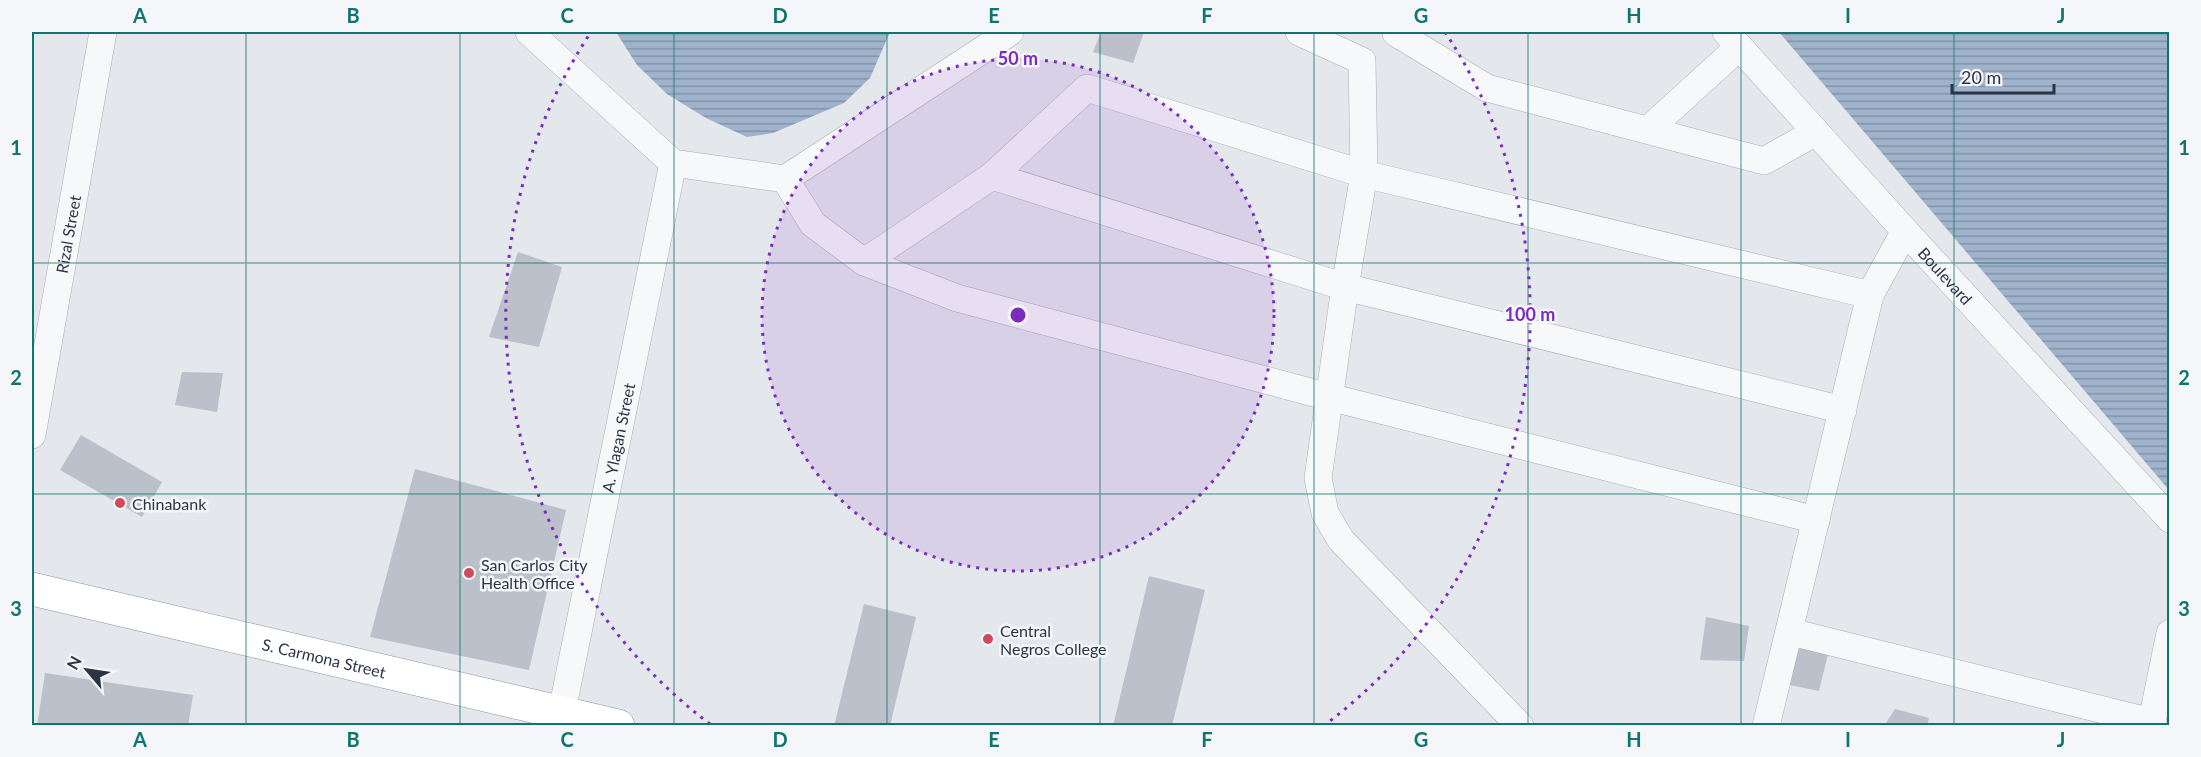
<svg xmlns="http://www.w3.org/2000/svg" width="2201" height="757" font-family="Lato,sans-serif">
  <defs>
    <pattern id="water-rules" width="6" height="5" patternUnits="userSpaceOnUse" patternTransform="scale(1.5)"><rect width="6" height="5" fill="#9fb4cc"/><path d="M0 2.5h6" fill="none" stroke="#8293a7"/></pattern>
  </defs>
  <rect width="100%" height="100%" fill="#e4e7ec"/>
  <!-- water -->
  <g fill="url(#water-rules)">
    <polygon points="616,32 890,32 870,78 844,103 773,133 747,137 706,118 667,94 637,65"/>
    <polygon points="1779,32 2169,32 2169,490"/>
  </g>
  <!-- building -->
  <g fill="#bbc0ca">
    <polygon points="1101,32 1144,32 1133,63 1093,52"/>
    <polygon points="518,252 562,267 539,347 489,337"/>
    <polygon points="182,372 223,373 217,412 175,405"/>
    <polygon points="81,435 162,482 142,517 60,470"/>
    <polygon points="415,469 566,510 529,670 370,637"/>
    <polygon points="1149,576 1205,590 1172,726 1113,726"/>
    <polygon points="864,604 916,617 890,726 834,726"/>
    <polygon points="1706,617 1749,626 1744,661 1700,660"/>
    <polygon points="1796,645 1829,650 1819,691 1785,684"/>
    <polygon points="45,673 193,695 188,726 37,726"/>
    <polygon points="1895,709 1929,718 1927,726 1884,726"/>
  </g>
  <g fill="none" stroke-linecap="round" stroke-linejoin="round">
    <!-- minor casing -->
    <g stroke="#a9aeb7" stroke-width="28">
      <g id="minor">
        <polyline points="529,32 673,163 785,179 1010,32"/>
        <polyline points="1299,32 1362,61 1364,174 1345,287 1318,478 1325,513 1341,540 1520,726"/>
        <path id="s1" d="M1726 32 1905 231 2170 519"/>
        <polyline points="1396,33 1487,88 1764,161 1816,132"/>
        <polyline points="1649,129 1739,47"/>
        <polyline points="992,176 1345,287 1843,410"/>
        <polyline points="785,179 813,224 864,262 957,298 1329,397 1816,520"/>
        <polyline points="864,262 992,176 1087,88 1364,174 1870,295"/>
        <path id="s2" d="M32 435 103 32"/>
        <polyline points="1791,632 2152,722"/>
        <path id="s3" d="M562 711 673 163"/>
        <polyline points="1766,726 1870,295 1905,231"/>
        <polyline points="2151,726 2170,633"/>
      </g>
    </g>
    <!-- trunk casing -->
    <g stroke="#8b94a3" stroke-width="34">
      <g id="trunk">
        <path id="s4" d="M32 589 618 726"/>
      </g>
    </g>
    <!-- minor -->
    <use href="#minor" stroke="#f7f8fa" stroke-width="27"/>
    <!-- trunk -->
    <use href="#trunk" stroke="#fff" stroke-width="33"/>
  </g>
  <!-- grid -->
  <path fill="none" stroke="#0f766e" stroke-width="1.5" stroke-opacity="0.55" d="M246 32V726M460 32V726M674 32V726M887 32V726M1100 32V726M1314 32V726M1528 32V726M1741 32V726M1954 32V726M32 263H2170M32 494H2170"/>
  <!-- distance rings -->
  <circle cx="1018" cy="315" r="256" fill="#7b2cbf" fill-opacity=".12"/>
  <g fill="none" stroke="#7b2cbf" stroke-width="3" stroke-dasharray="3 6">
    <circle cx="1018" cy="315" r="256"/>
    <path d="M710 724A512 512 0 0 1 591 32M1445 32A512 512 0 0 1 1326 724"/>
  </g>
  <!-- markers -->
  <g fill="#d1495b" stroke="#f4f6f9" stroke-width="2">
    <circle cx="120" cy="503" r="6"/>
    <circle cx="469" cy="573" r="6"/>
    <circle cx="988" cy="639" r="6"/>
  </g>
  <g text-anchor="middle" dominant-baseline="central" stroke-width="5" stroke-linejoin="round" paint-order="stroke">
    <!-- street labels -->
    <g font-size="16" fill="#2b3445" stroke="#f4f6f9">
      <text stroke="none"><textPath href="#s2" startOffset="204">Rizal Street</textPath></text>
      <text stroke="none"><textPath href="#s1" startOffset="328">Boulevard</textPath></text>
      <text stroke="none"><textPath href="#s3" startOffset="279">A. Ylagan Street</textPath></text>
      <text stroke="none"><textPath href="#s4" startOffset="300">S. Carmona Street</textPath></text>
    </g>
    <!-- poi labels -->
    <g font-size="16" fill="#2b3445" stroke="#f4f6f9" text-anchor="start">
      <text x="132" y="503">Chinabank</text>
      <text x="481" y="564">San Carlos City<tspan x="481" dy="18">Health Office</tspan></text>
      <text x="1000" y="630">Central<tspan x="1000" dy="18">Negros College</tspan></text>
    </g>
  </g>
  <circle cx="1018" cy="315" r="9" fill="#7b2cbf" stroke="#f4f6f9" stroke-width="3"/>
  <g font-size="18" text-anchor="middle" font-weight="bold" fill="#7b2cbf" stroke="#f4f6f9" stroke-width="5" stroke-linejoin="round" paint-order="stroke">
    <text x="1018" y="65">50 m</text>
    <text x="1530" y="321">100 m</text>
  </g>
  <!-- border -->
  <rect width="2201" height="757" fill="none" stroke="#f4f6f9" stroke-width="66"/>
  <!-- north arrow -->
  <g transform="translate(87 670) rotate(299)" stroke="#f4f6f9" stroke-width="4.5" paint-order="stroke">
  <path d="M0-4.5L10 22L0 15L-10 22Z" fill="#2b3445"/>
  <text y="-9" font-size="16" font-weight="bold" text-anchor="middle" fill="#2b3445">N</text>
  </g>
  <!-- scale -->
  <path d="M1952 84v9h102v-9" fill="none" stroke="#2b3445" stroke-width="3"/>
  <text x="1961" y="84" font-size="18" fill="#2b3445" stroke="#f4f6f9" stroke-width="4.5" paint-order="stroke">20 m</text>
  <rect x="33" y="33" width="2135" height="691" fill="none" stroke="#0f766e" stroke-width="2"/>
  <g font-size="20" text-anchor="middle" font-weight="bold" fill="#0f766e">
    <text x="140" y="23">A</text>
    <text x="353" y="23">B</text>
    <text x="567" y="23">C</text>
    <text x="780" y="23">D</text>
    <text x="994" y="23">E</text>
    <text x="1207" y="23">F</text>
    <text x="1421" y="23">G</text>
    <text x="1634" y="23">H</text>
    <text x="1848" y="23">I</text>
    <text x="2061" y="23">J</text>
    <text x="16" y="155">1</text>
    <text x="2184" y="155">1</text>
    <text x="16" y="385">2</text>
    <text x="2184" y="385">2</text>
    <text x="16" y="616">3</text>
    <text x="2184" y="616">3</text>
    <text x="140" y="747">A</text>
    <text x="353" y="747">B</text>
    <text x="567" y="747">C</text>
    <text x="780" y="747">D</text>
    <text x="994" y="747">E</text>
    <text x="1207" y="747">F</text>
    <text x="1421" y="747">G</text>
    <text x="1634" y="747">H</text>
    <text x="1848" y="747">I</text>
    <text x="2061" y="747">J</text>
  </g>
</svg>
